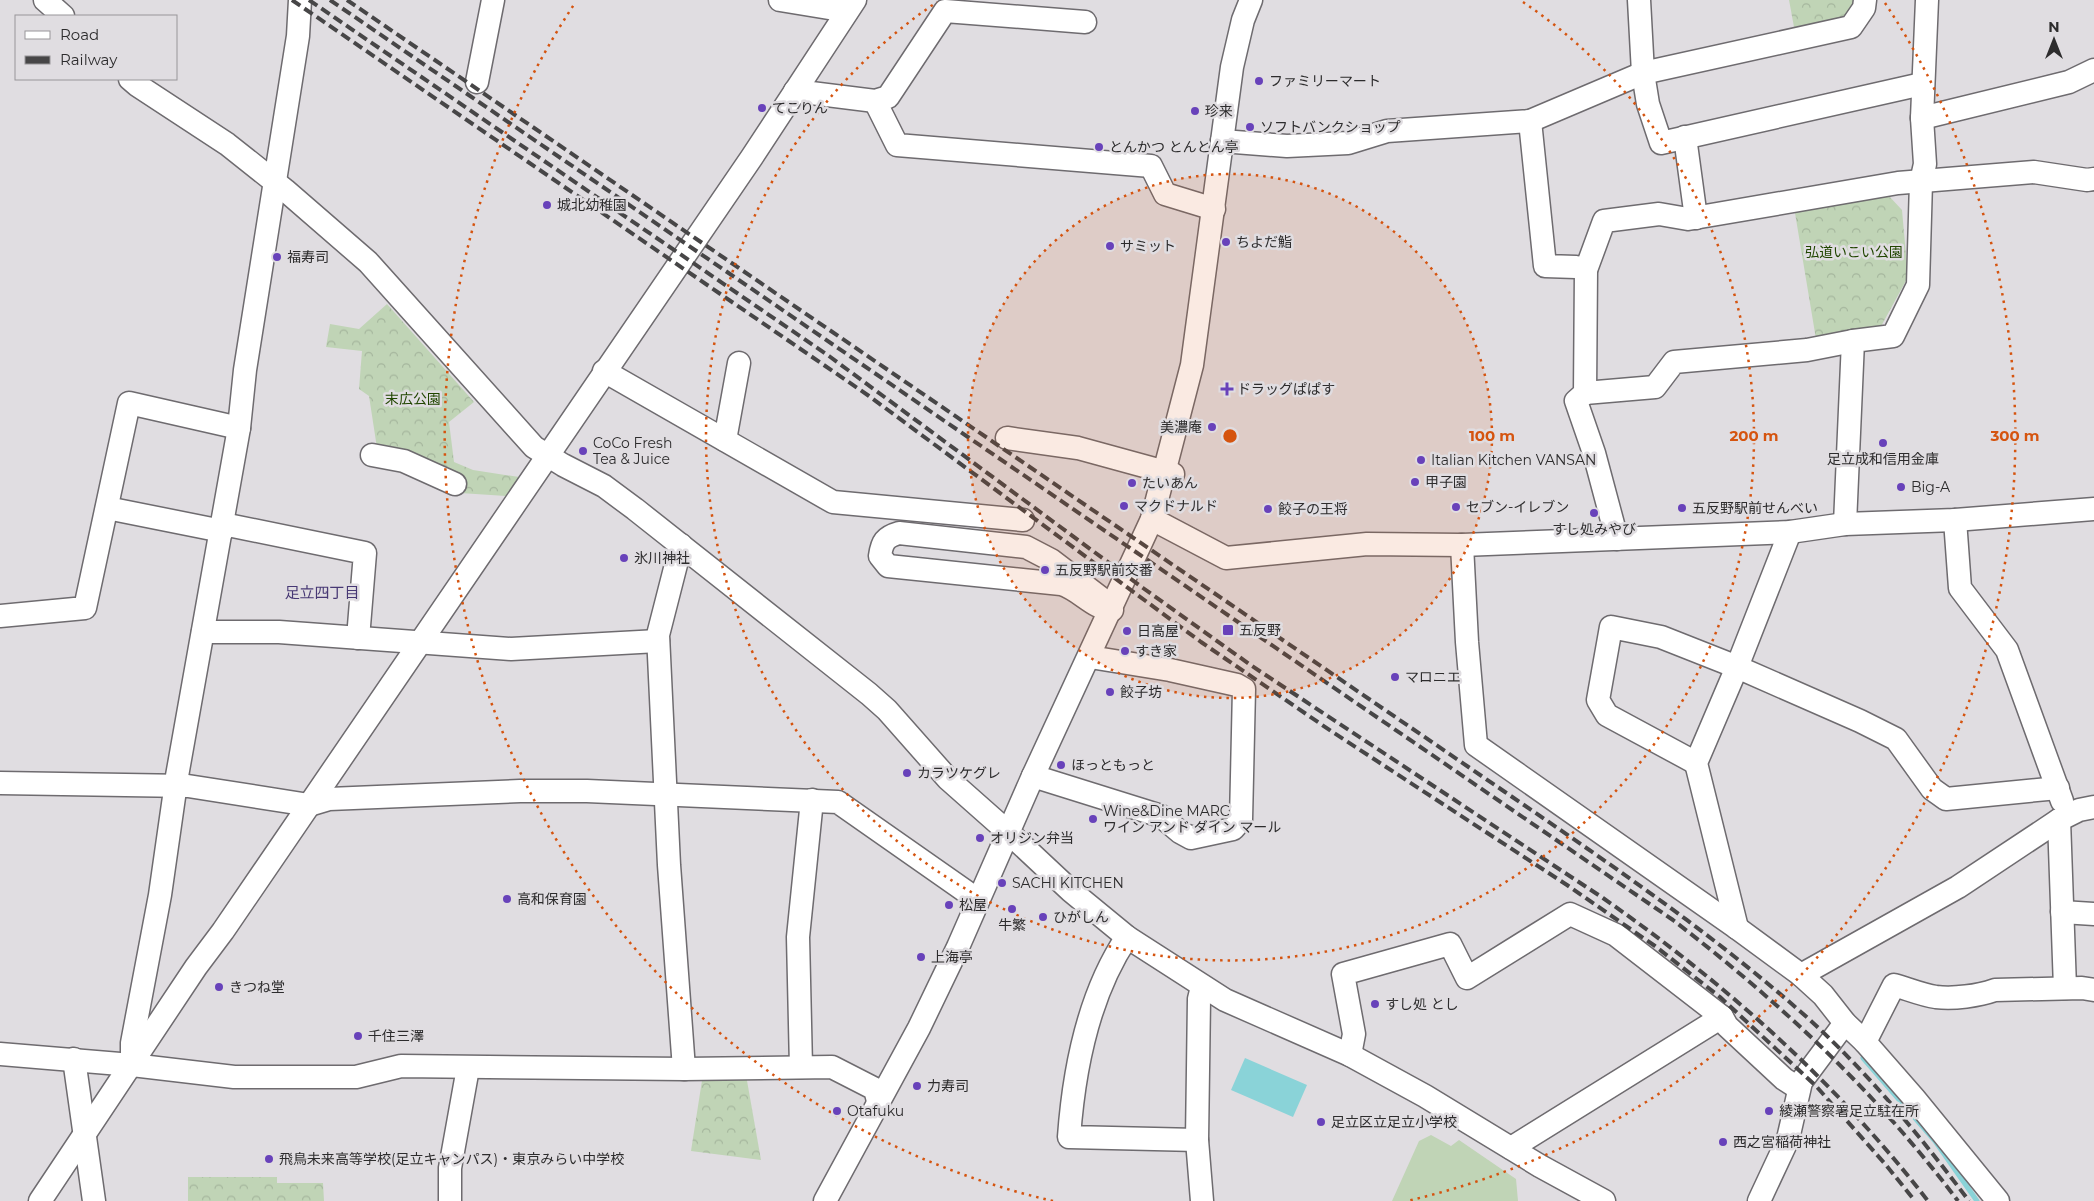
<svg xmlns="http://www.w3.org/2000/svg" width="2094" height="1201" font-family="Montserrat,'Noto Sans JP',sans-serif">
  <defs>
    <pattern id="forest-crowns" width="20" height="18" patternUnits="userSpaceOnUse" patternTransform="scale(1.25)"><rect width="20" height="18" fill="#c0d4b6"/><path d="M2 6a3 3 0 1 1 6 0M12 15a3 3 0 1 1 6 0" fill="none" stroke="#a5b69d"/></pattern>
  </defs>
  <rect width="100%" height="100%" fill="#e0dde1"/>
  <!-- forest -->
  <g fill="url(#forest-crowns)">
    <polygon points="1789,0 1857,0 1847,17 1794,27"/>
    <polygon points="1889,196 1902,210 1908,277 1879,330 1859,328 1816,339 1794,207"/>
    <polygon points="387,304 474,402 449,422 454,462 473,470 519,477 506,496 460,493 377,448 369,396 359,389 362,351 326,347 330,324 359,329"/>
    <polygon points="703,1074 746,1075 761,1160 691,1151"/>
    <polygon points="188,1177 277,1177 277,1183 323,1183 324,1201 188,1201"/>
  </g>
  <!-- garden -->
  <polygon fill="#c0d4b6" points="1431,1135 1451,1146 1459,1140 1516,1179 1518,1201 1392,1201 1419,1141"/>
  <!-- water -->
  <polygon fill="#8ad3d8" points="1245,1058 1307,1085 1293,1117 1231,1090"/>
  <g fill="none" stroke-linecap="round" stroke-linejoin="round">
    <!-- stream -->
    <polyline stroke="#8ad3d8" stroke-width="5" points="1863,1058 1935,1141 1977,1201"/>
    <!-- minor casing -->
    <g stroke="#6e6b6f" stroke-width="25">
      <g id="minor">
        <polyline points="45,0 63,16"/>
        <polyline points="780,0 847,11"/>
        <polyline points="1639,0 1643,73 1648,104 1661,143 1922,84"/>
        <polyline points="130,79 137,85 227,144 285,190 368,262 534,447 563,465 604,486 635,509 869,694 887,710 948,779 1009,833 1071,891 1127,937 1225,1000 1350,1055 1425,1096 1540,1166 1604,1201"/>
        <polyline points="477,82 493,0"/>
        <polyline points="795,91 875,101 888,97 945,11 1085,22"/>
        <polyline points="875,101 897,145 1151,166 1165,194 1214,209"/>
        <polyline points="1922,118 2069,82 2094,70"/>
        <polyline points="1530,121 1545,266 1576,267 1586,270"/>
        <polyline points="1685,137 1696,218"/>
        <polyline points="1222,141 1287,146 1348,143 1387,131 1530,121 1643,73 1851,27 1864,8 1865,0"/>
        <polyline points="604,371 833,502 1023,520"/>
        <polyline points="1585,393 1655,387 1674,362 1807,350 1853,341"/>
        <polyline points="1007,438 1078,448 1173,474"/>
        <polyline points="725,440 739,363"/>
        <polyline points="372,455 404,461 455,484"/>
        <polyline points="107,508 222,531"/>
        <polyline points="1152,519 1226,558 1367,544 1462,545 1790,532 1845,524 1955,520 2094,509"/>
        <polyline points="1955,520 1960,588 2007,650 2062,801"/>
        <polyline points="223,524 365,553 358,638"/>
        <polyline points="1845,524 1853,341 1893,336 1918,285 1921,182 1925,164 1922,118 1927,0"/>
        <path d="M899 533 1026 547 1051 560 1106 602 1112 610C1094 609 1079 589 1061 584L888 566 880 556C882 542 885 537 899 533Z"/>
        <polyline points="1617,539 1594,453 1576,401 1585,393 1586,270 1604,221 1659,214 1688,219 1898,183 2034,172 2087,180 2094,179"/>
        <polyline points="681,545 658,635 669,865 684,1069"/>
        <polyline points="1462,545 1467,642 1476,745 1737,928 1801,975 1823,995 1845,1023 1865,1042 1914,1098 1998,1201"/>
        <polyline points="0,616 85,608 129,403 239,428"/>
        <polyline points="203,632 279,632 511,649 658,641"/>
        <polyline points="1696,763 1607,715 1598,700 1611,627 1661,637 1737,667 1860,721 1896,739 1932,789 1946,799 2058,788"/>
        <polyline points="1033,776 1161,816 1180,832 1191,838 1233,829 1241,820 1244,689 1237,685 1170,670 1090,657"/>
        <polyline points="0,783 188,786 309,805 329,799 520,791 587,791 838,802 978,900"/>
        <polyline points="2059,820 2065,988"/>
        <polyline points="2062,912 2094,914"/>
        <polyline points="1737,928 1696,763 1737,667 1790,532"/>
        <path d="M1127 937C1088 995 1074 1068 1069 1137L1197 1140"/>
        <polyline points="1801,975 1958,887 2059,820 2079,810 2094,807"/>
        <path d="M1865 1042 1894 985C1908 989 1922 995 1936 997 1954 999 1978 996 1995 990L2082 988 2094 990"/>
        <polyline points="0,1054 132,1065 234,1077 356,1077 401,1066 684,1069 832,1067 875,1089 878,1101"/>
        <polyline points="1350,1055 1354,1034 1343,974 1450,944 1467,978 1570,914 1616,935 1722,1017 1727,1026 1784,1079 1798,1088"/>
        <polyline points="74,1059 94,1201"/>
        <polyline points="132,1065 132,1043 160,895 177,776 239,428 245,370 298,36 300,0"/>
        <polyline points="801,1067 798,937 812,800"/>
        <polyline points="1511,1148 1722,1017"/>
        <polyline points="40,1201 196,967 223,931 752,157 855,0"/>
        <polyline points="450,1201 450,1168 468,1068"/>
        <polyline points="825,1201 919,1028 958,947 1033,776 1152,519 1192,365 1232,67 1243,20 1251,0"/>
        <polyline points="1202,1201 1197,1140 1199,999 1202,987"/>
        <polyline points="1759,1201 1788,1139 1801,1082 1845,1023"/>
      </g>
    </g>
    <!-- minor -->
    <use href="#minor" stroke="#fff" stroke-width="22"/>
    <!-- rail -->
    <g stroke="#474647" stroke-width="4" stroke-dasharray="10 5" stroke-linecap="butt">
      <polyline points="292,0 869,396 1201,642 1331,731 1567,885 1655,946 1720,997 1816,1086 1886,1165 1915,1201"/>
      <path d="M309 0 829 356 1143 588 1252 666 1603 898C1726 984 1836 1082 1928 1201"/>
      <path d="M330 0 1673 920C1782 1004 1875 1091 1958 1201"/>
      <path d="M347 0 1505 792C1610 864 1715 935 1810 1020 1869 1074 1921 1137 1969 1201"/>
    </g>
  </g>
  <!-- distance rings -->
  <circle cx="1230" cy="436" r="262" fill="#d5540f" fill-opacity=".12"/>
  <g fill="none" stroke="#d5540f" stroke-width="2.5" stroke-dasharray="2.5 5">
    <circle cx="1230" cy="436" r="262"/>
    <path d="M1523 2A524 524 0 1 1 937 2"/>
    <path d="M1053 1201A785 785 0 0 1 575 3M1885 3A785 785 0 0 1 1407 1201"/>
  </g>
  <!-- markers -->
  <g fill="#6842ba" stroke="#e0dde1" stroke-width="2">
    <circle cx="1259" cy="81" r="5"/>
    <circle cx="762" cy="108" r="5"/>
    <circle cx="1195" cy="111" r="5"/>
    <circle cx="1250" cy="127" r="5"/>
    <circle cx="1099" cy="147" r="5"/>
    <circle cx="547" cy="205" r="5"/>
    <circle cx="1226" cy="242" r="5"/>
    <circle cx="1110" cy="246" r="5"/>
    <circle cx="277" cy="257" r="5"/>
    <path d="M1224.5 381.5h5v5h5v5h-5v5h-5v-5h-5v-5h5z"/>
    <circle cx="1212" cy="427" r="5"/>
    <circle cx="1883" cy="443" r="5"/>
    <circle cx="583" cy="451" r="5"/>
    <circle cx="1421" cy="460" r="5"/>
    <circle cx="1415" cy="482" r="5"/>
    <circle cx="1132" cy="483" r="5"/>
    <circle cx="1901" cy="487" r="5"/>
    <circle cx="1124" cy="506" r="5"/>
    <circle cx="1456" cy="507" r="5"/>
    <circle cx="1682" cy="508" r="5"/>
    <circle cx="1268" cy="509" r="5"/>
    <circle cx="1594" cy="513" r="5"/>
    <circle cx="624" cy="558" r="5"/>
    <circle cx="1045" cy="570" r="5"/>
    <rect x="1222" y="624" width="12" height="12" rx="2.5"/>
    <circle cx="1127" cy="631" r="5"/>
    <circle cx="1125" cy="651" r="5"/>
    <circle cx="1395" cy="677" r="5"/>
    <circle cx="1110" cy="692" r="5"/>
    <circle cx="1061" cy="765" r="5"/>
    <circle cx="907" cy="773" r="5"/>
    <circle cx="1093" cy="819" r="5"/>
    <circle cx="980" cy="838" r="5"/>
    <circle cx="1002" cy="883" r="5"/>
    <circle cx="507" cy="899" r="5"/>
    <circle cx="949" cy="905" r="5"/>
    <circle cx="1012" cy="909" r="5"/>
    <circle cx="1043" cy="917" r="5"/>
    <circle cx="921" cy="957" r="5"/>
    <circle cx="219" cy="987" r="5"/>
    <circle cx="1375" cy="1004" r="5"/>
    <circle cx="358" cy="1036" r="5"/>
    <circle cx="917" cy="1086" r="5"/>
    <circle cx="837" cy="1111" r="5"/>
    <circle cx="1769" cy="1111" r="5"/>
    <circle cx="1321" cy="1122" r="5"/>
    <circle cx="1723" cy="1142" r="5"/>
    <circle cx="269" cy="1159" r="5"/>
  </g>
  <g text-anchor="middle" dominant-baseline="central" stroke-width="5" stroke-linejoin="round" paint-order="stroke">
    <!-- poi labels -->
    <g font-size="14" fill="#2d2c2d" stroke="#e0dde1" text-anchor="start">
      <text x="1269" y="81">ファミリーマート</text>
      <text x="772" y="108">てこりん</text>
      <text x="1205" y="111">珍来</text>
      <text x="1260" y="127">ソフトバンクショップ</text>
      <text x="1109" y="147">とんかつ とんとん亭</text>
      <text x="557" y="205">城北幼稚園</text>
      <text x="1236" y="242">ちよだ鮨</text>
      <text x="1120" y="246">サミット</text>
      <text x="287" y="257">福寿司</text>
      <text x="1237" y="389">ドラッグぱぱす</text>
      <text x="1202" y="427" text-anchor="end">美濃庵</text>
      <text x="593" y="443">CoCo Fresh<tspan x="593" dy="16">Tea &amp; Juice</tspan></text>
      <text x="1883" y="459" text-anchor="middle">足立成和信用金庫</text>
      <text x="1431" y="460">Italian Kitchen VANSAN</text>
      <text x="1425" y="482">甲子園</text>
      <text x="1142" y="483">たいあん</text>
      <text x="1911" y="487">Big-A</text>
      <text x="1134" y="506">マクドナルド</text>
      <text x="1466" y="507">セブン-イレブン</text>
      <text x="1692" y="508">五反野駅前せんべい</text>
      <text x="1278" y="509">餃子の王将</text>
      <text x="1594" y="529" text-anchor="middle">すし処みやび</text>
      <text x="634" y="558">氷川神社</text>
      <text x="1055" y="570">五反野駅前交番</text>
      <text x="1239" y="630">五反野</text>
      <text x="1137" y="631">日高屋</text>
      <text x="1135" y="651">すき家</text>
      <text x="1405" y="677">マロニエ</text>
      <text x="1120" y="692">餃子坊</text>
      <text x="1071" y="765">ほっともっと</text>
      <text x="917" y="773">カラツケグレ</text>
      <text x="1103" y="811">Wine&amp;Dine MARC<tspan x="1103" dy="16">ワイン アンド ダイン マール</tspan></text>
      <text x="990" y="838">オリジン弁当</text>
      <text x="1012" y="883">SACHI KITCHEN</text>
      <text x="517" y="899">高和保育園</text>
      <text x="959" y="905">松屋</text>
      <text x="1053" y="917">ひがしん</text>
      <text x="1012" y="925" text-anchor="middle">牛繁</text>
      <text x="931" y="957">上海亭</text>
      <text x="229" y="987">きつね堂</text>
      <text x="1385" y="1004">すし処 とし</text>
      <text x="368" y="1036">千住三澤</text>
      <text x="927" y="1086">力寿司</text>
      <text x="847" y="1111">Otafuku</text>
      <text x="1779" y="1111">綾瀬警察署足立駐在所</text>
      <text x="1331" y="1122">足立区立足立小学校</text>
      <text x="1733" y="1142">西之宮稲荷神社</text>
      <text x="279" y="1159">飛鳥未来高等学校(足立キャンパス)・東京みらい中学校</text>
    </g>
    <!-- park labels -->
    <g font-size="14" fill="#214600" stroke="#e0dde1">
      <text x="1854" y="252">弘道いこい公園</text>
      <text x="413" y="399">末広公園</text>
    </g>
    <!-- neighbourhood labels -->
    <g font-size="15" fill="#473874" stroke="#e0dde1">
      <text x="322" y="592">足立四丁目</text>
    </g>
  </g>
  <circle cx="1230" cy="436" r="8" fill="#d5540f" stroke="#e0dde1" stroke-width="2.5"/>
  <g font-size="15" text-anchor="middle" font-weight="bold" fill="#d5540f" stroke="#e0dde1" stroke-width="5" stroke-linejoin="round" paint-order="stroke">
    <text x="1492" y="441">100 m</text>
    <text x="1754" y="441">200 m</text>
    <text x="2015" y="441">300 m</text>
  </g>
  <!-- legend -->
  <rect x="15" y="15" width="162" height="65" fill="#e0dde1" stroke="#989699"/>
  <rect x="25" y="31" width="25" height="8" fill="#ffffff" stroke="#989699"/>
  <text x="60" y="40" font-size="15" fill="#2d2c2d">Road</text>
  <rect x="25" y="56" width="25" height="8" fill="#474647" stroke="#989699"/>
  <text x="60" y="65" font-size="15" fill="#2d2c2d">Railway</text>
  <!-- north arrow -->
  <g transform="translate(2054 40)" stroke="#e0dde1" stroke-width="4" paint-order="stroke">
  <path d="M0-4L9 19L0 12L-9 19Z" fill="#2d2c2d"/>
  <text y="-8" font-size="14" font-weight="bold" text-anchor="middle" fill="#2d2c2d">N</text>
  </g>
</svg>
